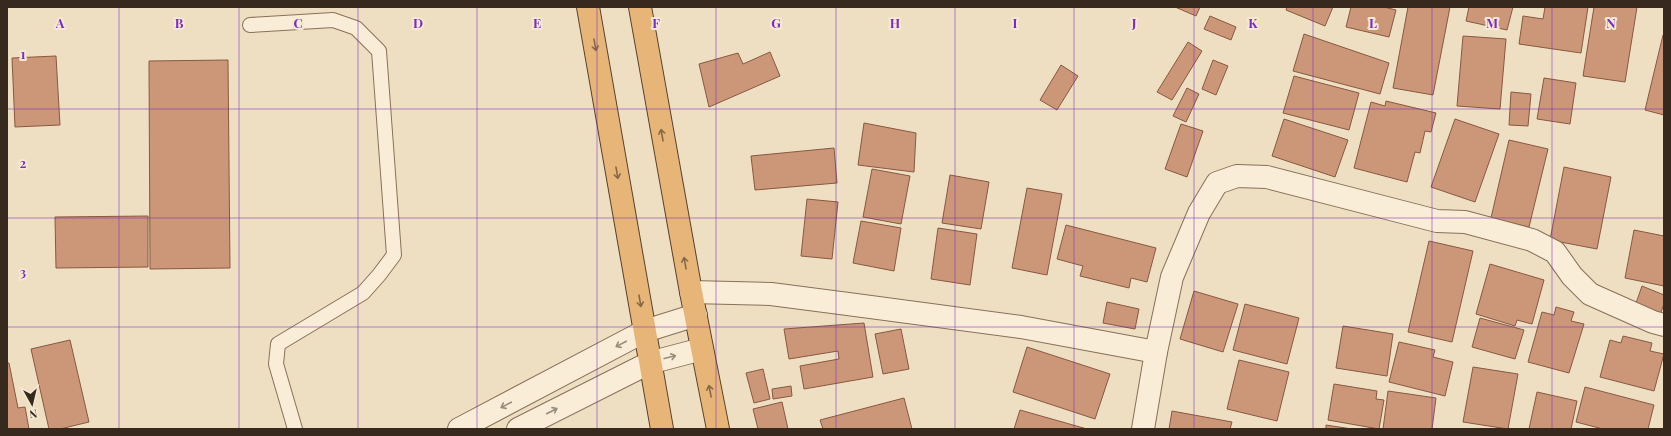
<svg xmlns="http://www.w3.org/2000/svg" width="1671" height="436" font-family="'Playfair Display',serif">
  <rect width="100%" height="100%" fill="#eedfc3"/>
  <!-- building -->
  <g fill="#cc9779" stroke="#885840">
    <polygon points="1175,7 1200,7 1196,16"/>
    <polygon points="1287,7 1333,7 1325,26 1286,10"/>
    <polygon points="1351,7 1384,7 1396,10 1389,37 1346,27"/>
    <polygon points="1408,7 1450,7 1433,95 1393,88"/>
    <polygon points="1469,7 1513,7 1507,30 1466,21"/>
    <polygon points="1545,7 1588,7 1581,53 1519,44 1523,16 1543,19"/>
    <polygon points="1594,7 1637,7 1625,82 1583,76"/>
    <polygon points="1210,16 1236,27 1231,40 1204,29"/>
    <polygon points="1304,34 1389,63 1380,94 1293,71"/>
    <polygon points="1663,35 1664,35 1664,115 1645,110"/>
    <polygon points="1463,36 1506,39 1500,109 1457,106"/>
    <polygon points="1188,42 1202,51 1172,100 1157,92"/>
    <polygon points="770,52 780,76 709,107 699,64 738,53 743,64"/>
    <polygon points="56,56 60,125 15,127 12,58"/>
    <polygon points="228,60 230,268 150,269 149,61"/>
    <polygon points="1213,60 1228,66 1216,95 1202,89"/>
    <polygon points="1061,65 1078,76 1057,110 1040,100"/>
    <polygon points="1294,76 1359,93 1349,130 1283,113"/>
    <polygon points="1544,78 1576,83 1570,124 1537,119"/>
    <polygon points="1187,88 1199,94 1186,122 1173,116"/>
    <polygon points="1511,92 1531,94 1528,126 1509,125"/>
    <polygon points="1386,101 1436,113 1431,132 1425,131 1420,153 1415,152 1407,182 1354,168 1371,102 1385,106"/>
    <polygon points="1284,119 1348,140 1335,177 1272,156"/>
    <polygon points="1455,119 1499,134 1475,202 1431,187"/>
    <polygon points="864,123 916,133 914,172 858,165"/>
    <polygon points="1181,124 1203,131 1187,177 1165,169"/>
    <polygon points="1509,140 1548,149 1529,227 1491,218"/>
    <polygon points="834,148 837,183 755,190 751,156"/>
    <polygon points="1564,167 1611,177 1597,249 1550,240"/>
    <polygon points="872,169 910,176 901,224 863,217"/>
    <polygon points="950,175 989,182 981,229 942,223"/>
    <polygon points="1027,188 1062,194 1047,275 1012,268"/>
    <polygon points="807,199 838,202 832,259 801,256"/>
    <polygon points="148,216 148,267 56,268 55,217"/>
    <polygon points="861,221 901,228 894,271 853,263"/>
    <polygon points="1066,225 1156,248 1147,282 1131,278 1129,288 1080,276 1083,266 1057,259"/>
    <polygon points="938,228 977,234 970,285 931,279"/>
    <polygon points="1634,230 1664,236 1664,286 1625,278"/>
    <polygon points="1429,241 1473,251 1452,342 1408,332"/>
    <polygon points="1490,264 1544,280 1532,324 1517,320 1515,326 1476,314"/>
    <polygon points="1642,286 1664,295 1664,304 1660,315 1635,306"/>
    <polygon points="1194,291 1238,304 1223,352 1180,339"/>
    <polygon points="1107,302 1139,309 1135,329 1103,323"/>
    <polygon points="1245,304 1299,318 1287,364 1233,350"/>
    <polygon points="1556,307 1574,312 1571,321 1584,324 1569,373 1528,362 1542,312 1554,315"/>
    <polygon points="1480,318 1524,330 1515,359 1472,347"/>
    <polygon points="864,323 873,377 804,389 800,366 839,359 838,351 789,359 784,329"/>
    <polygon points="1343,326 1393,334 1387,376 1336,368"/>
    <polygon points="901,329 909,369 883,374 875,334"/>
    <polygon points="1623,336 1652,343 1650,351 1664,354 1654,391 1600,377 1610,340 1621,343"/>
    <polygon points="70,340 89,422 60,429 49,429 31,349"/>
    <polygon points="1399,342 1435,350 1433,357 1453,362 1445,396 1389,382"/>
    <polygon points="1027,347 1110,374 1095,419 1013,392"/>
    <polygon points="1239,360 1289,372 1277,421 1227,409"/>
    <polygon points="7,363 9,363 18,408 25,407 29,429 7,429"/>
    <polygon points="1473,367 1518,374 1508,429 1463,422"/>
    <polygon points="763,369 770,399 754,403 746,373"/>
    <polygon points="1334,384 1377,391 1376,399 1384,400 1379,429 1328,420"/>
    <polygon points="791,386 792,396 773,399 772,389"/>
    <polygon points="1585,387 1654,405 1648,429 1603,429 1576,422"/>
    <polygon points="1388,391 1436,398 1432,429 1383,429"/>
    <polygon points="1537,392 1577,401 1571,429 1529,429"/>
    <polygon points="904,398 912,429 823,429 820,420"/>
    <polygon points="782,402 788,429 758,429 753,409"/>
    <polygon points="1020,410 1087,429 1014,429"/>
    <polygon points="1172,411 1232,422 1230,429 1169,429"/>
    <polygon points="1326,425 1352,429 1326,429"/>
  </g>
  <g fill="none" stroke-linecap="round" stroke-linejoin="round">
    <!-- service casing -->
    <g stroke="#88705a" stroke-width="16">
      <polyline id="service" points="250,25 333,20 356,28 379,51 394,255 379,275 363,293 278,344 276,364 295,429"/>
    </g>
    <!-- minor casing -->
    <g stroke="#88705a" stroke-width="24">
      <g id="minor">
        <polyline points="691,292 771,294 848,304 1021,327 1156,352"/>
        <polyline points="1143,429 1156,352 1172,277 1199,213 1217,183 1237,176 1267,177 1437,221 1465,222 1532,240 1555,252 1572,276 1590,294 1653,322 1664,325"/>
      </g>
    </g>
    <!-- tertiary casing -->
    <g stroke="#88705a" stroke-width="24">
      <g id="tertiary">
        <polyline points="459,429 645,331 696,315"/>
        <polyline points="518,429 649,363 702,349"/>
      </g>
    </g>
    <!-- trunk casing -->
    <g stroke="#563e2e" stroke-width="24">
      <g id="trunk">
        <polyline points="588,7 662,429"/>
        <polyline points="640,7 691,292 718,429"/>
      </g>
    </g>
    <!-- service -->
    <use href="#service" stroke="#f9edd7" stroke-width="14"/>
    <!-- minor -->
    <use href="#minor" stroke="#f9edd7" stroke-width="22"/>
    <!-- tertiary -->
    <use href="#tertiary" stroke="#f9edd7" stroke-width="22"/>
    <!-- trunk -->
    <use href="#trunk" stroke="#e7b578" stroke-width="22"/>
  </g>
  <!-- one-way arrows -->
  <defs><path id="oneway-shaft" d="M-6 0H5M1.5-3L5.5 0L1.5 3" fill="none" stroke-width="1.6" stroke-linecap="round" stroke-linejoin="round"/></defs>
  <g stroke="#876846">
    <use href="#oneway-shaft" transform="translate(595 45) rotate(80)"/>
    <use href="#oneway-shaft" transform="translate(662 135) rotate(-100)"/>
    <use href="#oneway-shaft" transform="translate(617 173) rotate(80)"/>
    <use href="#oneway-shaft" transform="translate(685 263) rotate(-100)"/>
    <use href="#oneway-shaft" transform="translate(640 301) rotate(80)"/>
    <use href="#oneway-shaft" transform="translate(710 391) rotate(-101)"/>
  </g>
  <g stroke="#988b7a">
    <use href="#oneway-shaft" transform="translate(621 344) rotate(152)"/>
    <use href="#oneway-shaft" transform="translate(670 357) rotate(-14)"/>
    <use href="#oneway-shaft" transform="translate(506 405) rotate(152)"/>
    <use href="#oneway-shaft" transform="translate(552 411) rotate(-27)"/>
  </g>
  <!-- grid -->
  <path fill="none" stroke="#7b2cbf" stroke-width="1" stroke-opacity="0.55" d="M119 7V429M239 7V429M358 7V429M477 7V429M597 7V429M716 7V429M836 7V429M955 7V429M1074 7V429M1194 7V429M1313 7V429M1432 7V429M1552 7V429M7 109H1664M7 218H1664M7 327H1664"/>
  <g font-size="13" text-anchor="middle" font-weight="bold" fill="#7b2cbf" stroke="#f5e9d3" stroke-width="4" stroke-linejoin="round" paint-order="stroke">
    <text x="60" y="28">A</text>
    <text x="179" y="28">B</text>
    <text x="298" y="28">C</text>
    <text x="418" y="28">D</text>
    <text x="537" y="28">E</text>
    <text x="656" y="28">F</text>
    <text x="776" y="28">G</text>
    <text x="895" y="28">H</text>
    <text x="1015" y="28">I</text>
    <text x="1134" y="28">J</text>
    <text x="1253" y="28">K</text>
    <text x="1373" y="28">L</text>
    <text x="1492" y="28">M</text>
    <text x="1611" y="28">N</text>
    <text x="23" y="59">1</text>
    <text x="23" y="168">2</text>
    <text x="23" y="277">3</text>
  </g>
  <!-- border -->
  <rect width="1671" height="436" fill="none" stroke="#38291e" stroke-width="16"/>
  <!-- north arrow -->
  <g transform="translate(32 404) rotate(172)" stroke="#f5e9d3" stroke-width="3" paint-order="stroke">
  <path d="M0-3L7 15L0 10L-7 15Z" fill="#38291e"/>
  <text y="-6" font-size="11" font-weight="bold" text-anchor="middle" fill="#38291e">N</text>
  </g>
</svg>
